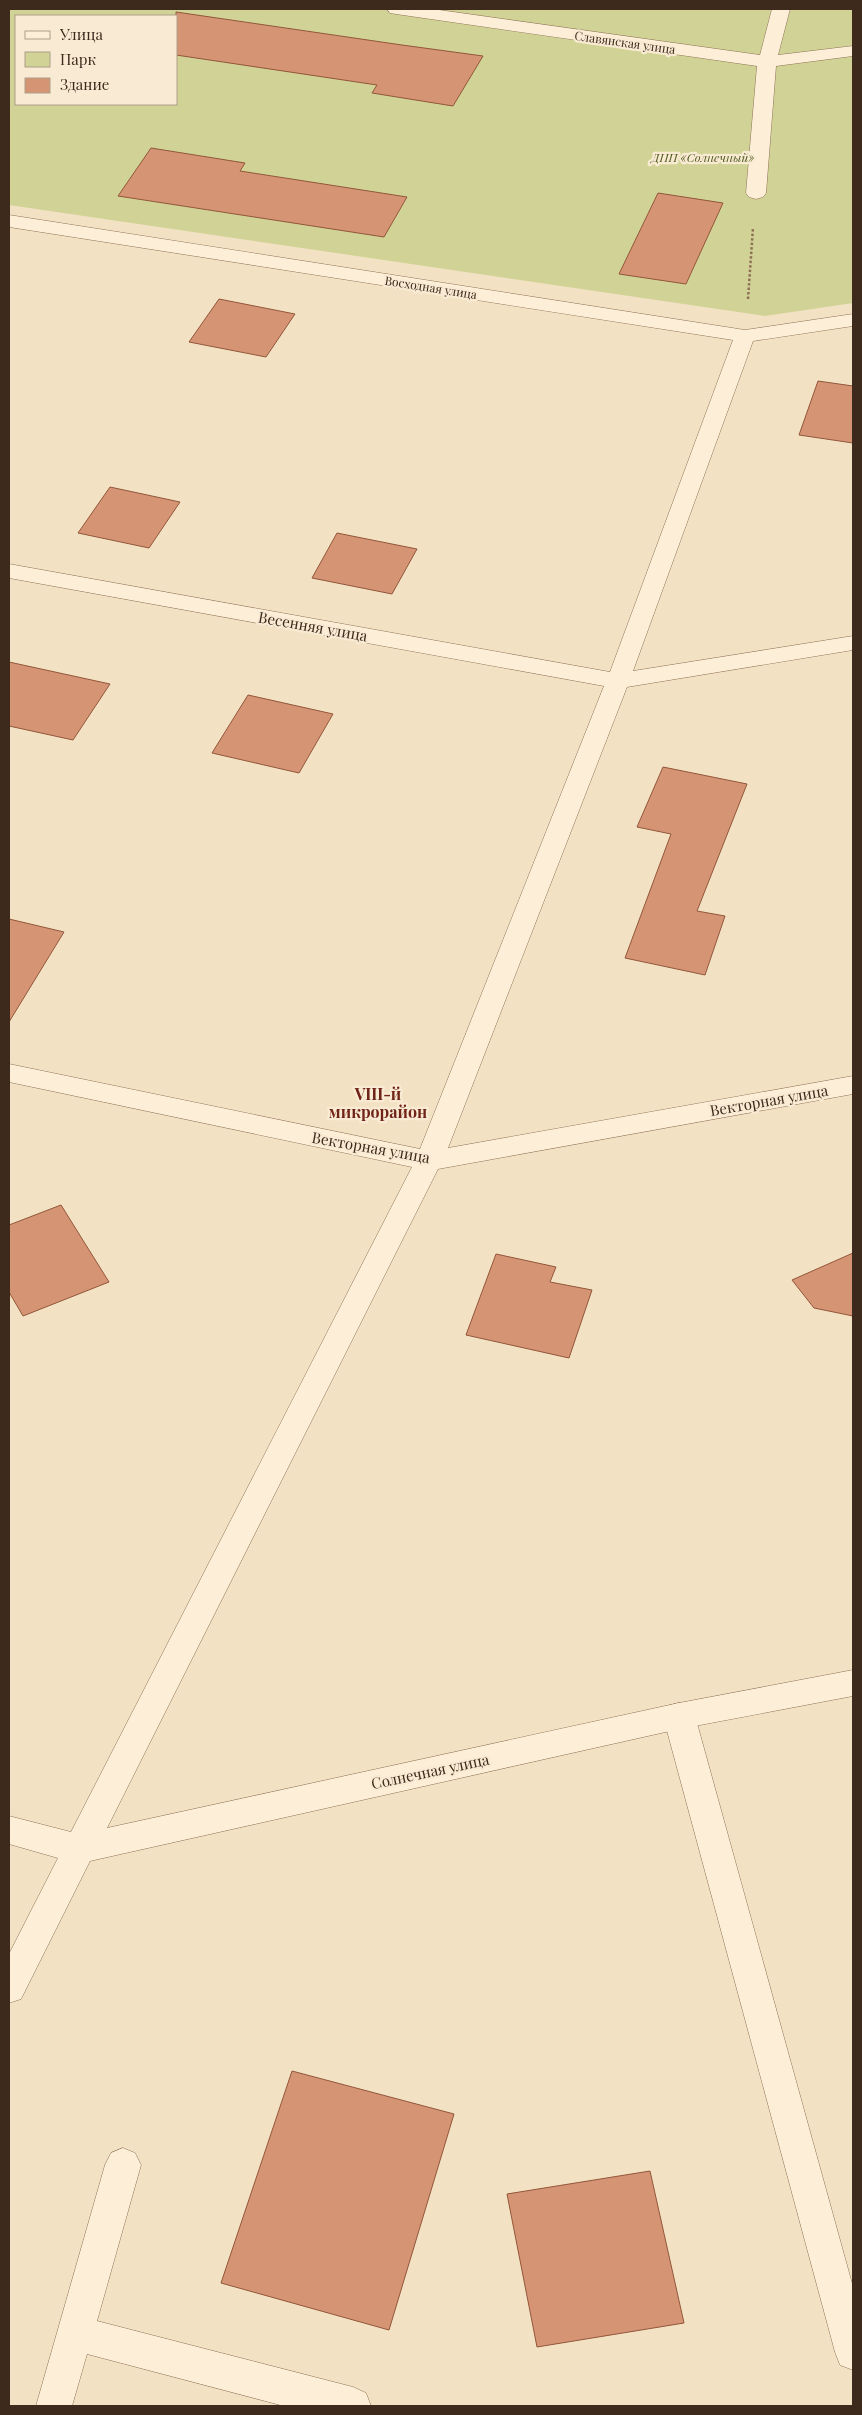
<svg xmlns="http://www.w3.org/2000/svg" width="862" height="2415" font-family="'Playfair Display',serif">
  <rect width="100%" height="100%" fill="#f3e1c3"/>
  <!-- green -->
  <path fill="#d0d395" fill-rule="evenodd" d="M9 9H853V303L765 316 9 205ZM16 16H176V104H16Z"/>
  <!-- building -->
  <g fill="#d59574" stroke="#92563a">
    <polygon points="176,12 402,45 483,56 453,106 372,93 377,85 176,55"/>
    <polygon points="151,148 245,163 240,171 407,197 384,237 118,196"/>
    <polygon points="658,193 723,203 686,284 619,274"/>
    <polygon points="219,299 295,314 266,357 189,342"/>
    <polygon points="818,381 853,386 853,443 799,435"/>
    <polygon points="110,487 180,502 149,548 78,533"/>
    <polygon points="337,533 417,549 392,594 312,578"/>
    <polygon points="9,662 110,684 73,740 9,726"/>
    <polygon points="248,695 333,714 299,773 212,753"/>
    <polygon points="663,767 747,784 697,911 725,916 705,975 625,958 671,834 637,827"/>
    <polygon points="9,919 64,932 9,1022"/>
    <polygon points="61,1205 109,1282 23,1316 9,1292 9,1225"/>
    <polygon points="853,1253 853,1316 814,1308 792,1280"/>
    <polygon points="496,1254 556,1267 550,1282 592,1290 569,1358 466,1335"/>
    <polygon points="292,2071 454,2114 389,2330 221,2283"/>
    <polygon points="650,2171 684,2323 537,2347 507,2194"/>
  </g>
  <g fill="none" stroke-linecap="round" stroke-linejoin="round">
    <!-- lane casing -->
    <g stroke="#907157" stroke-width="1">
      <g id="lane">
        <polygon points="679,1703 690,1706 695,1716 853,2287 853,2370 840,2365 835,2352 663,1716 668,1706"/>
        <polygon points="123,2148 135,2153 141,2165 97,2321 353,2387 366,2393 371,2406 284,2406 87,2354 72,2406 36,2406 105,2165 111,2153"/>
      </g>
    </g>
    <!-- street casing -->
    <g stroke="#907157" stroke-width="1">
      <g id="street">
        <polygon points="387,9 432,9 760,55 772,9 790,9 778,55 853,46 853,56 776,66 766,193 763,197 756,199 749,197 746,193 757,66 396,14 390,13"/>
        <polygon points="9,215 745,330 853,314 853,326 753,341 633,671 853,636 853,650 627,687 448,1148 853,1076 853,1094 438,1169 107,1828 679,1703 853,1670 853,1696 679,1729 90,1861 21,1999 9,2003 9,1954 58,1858 9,1844 9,1816 71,1832 412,1167 9,1082 9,1064 420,1149 604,686 9,578 9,564 610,672 733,340 9,227"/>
      </g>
    </g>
    <!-- path -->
    <polyline stroke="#907157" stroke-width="2.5" stroke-dasharray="2.5 2" stroke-linecap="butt" points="748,299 753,228"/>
    <!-- lane -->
    <use href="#lane" fill="#fceed7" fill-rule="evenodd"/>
    <!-- street -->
    <use href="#street" fill="#fceed7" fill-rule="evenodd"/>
  </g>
  <g text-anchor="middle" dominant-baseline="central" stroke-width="4.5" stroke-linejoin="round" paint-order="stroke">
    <!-- far-street labels -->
    <g font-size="12" fill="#3e2a1d" stroke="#f9ebd3">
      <text transform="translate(625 42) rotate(8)">Славянская улица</text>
      <text transform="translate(431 287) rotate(9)">Восходная улица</text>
    </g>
    <!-- far-park labels -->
    <g font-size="12" font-style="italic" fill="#525d21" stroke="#f9ebd3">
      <text x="703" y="157">ДНП «Солнечный»</text>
    </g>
    <!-- street labels -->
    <g font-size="15" fill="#3e2a1d" stroke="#f9ebd3">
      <text transform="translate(313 626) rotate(10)">Весенняя улица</text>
      <text transform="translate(769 1100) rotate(-10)">Векторная улица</text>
      <text transform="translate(371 1147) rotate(10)">Векторная улица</text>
      <text transform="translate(430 1771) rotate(-12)">Солнечная улица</text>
    </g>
    <!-- neighbourhood labels -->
    <g font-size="16" font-weight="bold" fill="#702317" stroke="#f9ebd3">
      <text x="378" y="1093">VIII-й<tspan x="378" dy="18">микрорайон</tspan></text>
    </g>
  </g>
  <!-- border -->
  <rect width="862" height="2415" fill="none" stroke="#3e2a1d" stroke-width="20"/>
  <!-- legend -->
  <rect x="15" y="15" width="162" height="90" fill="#f9ebd3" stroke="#ae9e8a"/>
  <rect x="25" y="31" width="25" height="8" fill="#fceed7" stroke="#ae9e8a"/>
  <text x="60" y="40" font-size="15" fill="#3e2a1d">Улица</text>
  <rect x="25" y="52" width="25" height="15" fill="#d0d395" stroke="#ae9e8a"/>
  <text x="60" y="65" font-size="15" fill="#3e2a1d">Парк</text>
  <rect x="25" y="78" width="25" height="15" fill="#d59574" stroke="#ae9e8a"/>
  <text x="60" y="90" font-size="15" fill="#3e2a1d">Здание</text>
</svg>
